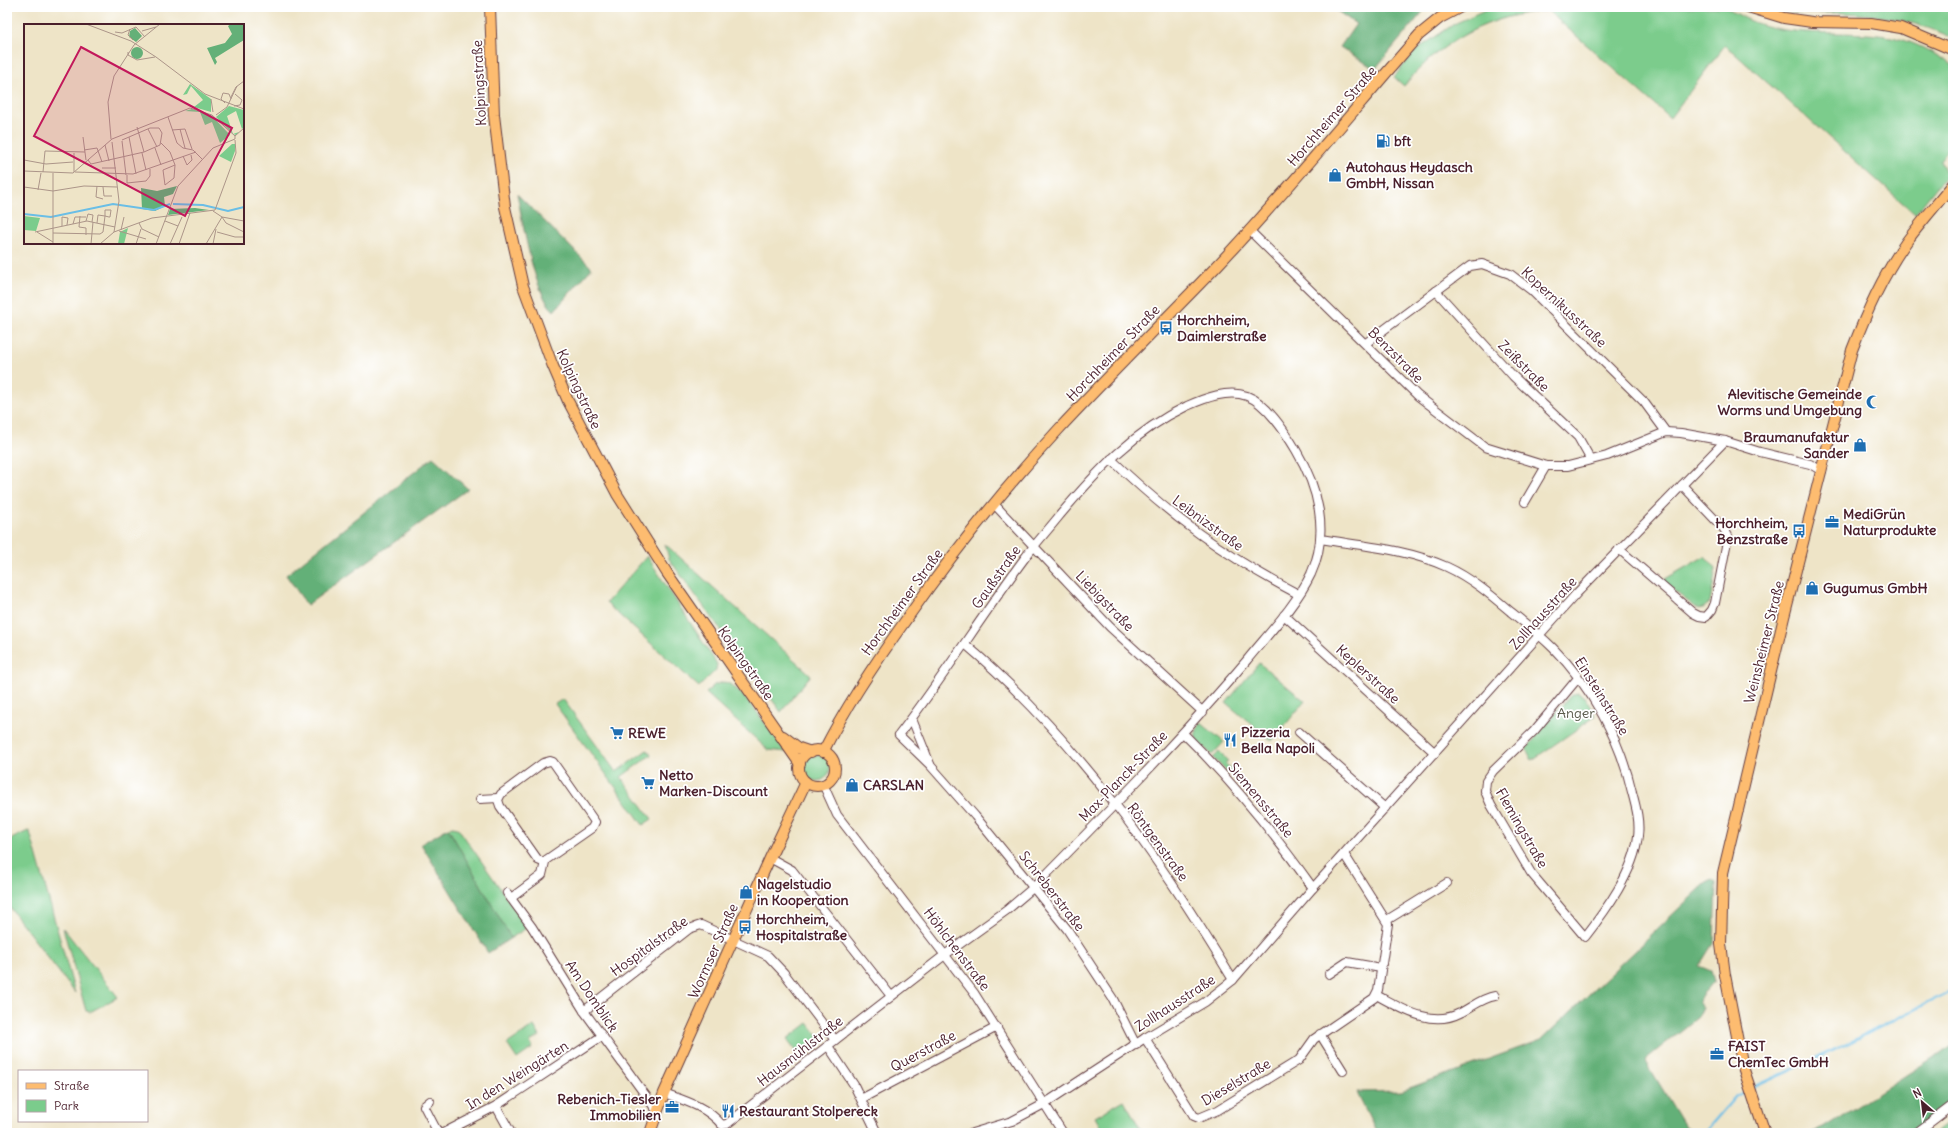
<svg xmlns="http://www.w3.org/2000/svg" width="1960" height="1140" font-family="Delius,sans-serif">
  <rect width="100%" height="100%" fill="#fff"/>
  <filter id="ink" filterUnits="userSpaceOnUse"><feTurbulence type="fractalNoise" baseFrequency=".025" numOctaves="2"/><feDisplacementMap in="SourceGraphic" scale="8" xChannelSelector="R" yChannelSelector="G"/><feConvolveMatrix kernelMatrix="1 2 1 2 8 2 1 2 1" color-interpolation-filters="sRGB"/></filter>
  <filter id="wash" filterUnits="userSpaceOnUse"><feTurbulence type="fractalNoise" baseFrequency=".012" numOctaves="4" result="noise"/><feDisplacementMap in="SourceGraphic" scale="16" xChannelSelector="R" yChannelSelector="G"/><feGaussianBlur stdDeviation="0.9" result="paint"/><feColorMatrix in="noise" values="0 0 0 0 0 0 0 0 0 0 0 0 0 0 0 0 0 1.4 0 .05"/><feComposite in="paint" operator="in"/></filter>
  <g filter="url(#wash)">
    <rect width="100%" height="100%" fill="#eee4c7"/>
    <!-- green -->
    <g fill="#7bcc8c" stroke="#62765c">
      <path d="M1491 7H1727C1775 44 1837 27 1892 37 1916 42 1933 53 1953 65V143L1940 160 1947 174 1915 214 1725 45 1670 118 1548 11C1491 14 1440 41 1404 86L1394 77 1416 50 1454 24Z"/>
      <path d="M1769 7H1945L1953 14V38C1919 22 1880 14 1842 13 1816 12 1793 17 1769 7Z"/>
      <polygon points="665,544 811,675 781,712 669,559"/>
      <polygon points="647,556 717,664 716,670 699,687 606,603"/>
      <polygon points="1705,556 1716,569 1710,603 1703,608 1698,609 1665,584 1665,579"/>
      <polygon points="1259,663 1305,701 1272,741 1226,703"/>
      <path d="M724 682C741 684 774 737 786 752L768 750 706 693 714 685Z"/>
      <polygon points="1577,693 1583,695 1596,716 1532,760 1526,749 1569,697"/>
      <polygon points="563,699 616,772 647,750 651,755 621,777 652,819 643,825 555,704"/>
      <path d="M1201 723 1224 742 1212 755C1199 742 1189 740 1201 723Z"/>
      <polygon points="1219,752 1228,761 1225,763 1232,770 1228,773 1213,758"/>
      <circle cx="817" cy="768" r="13"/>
      <polygon points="453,827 458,828 526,925 525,929 511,938 448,828"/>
      <polygon points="28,831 30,832 75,993 7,904 7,841"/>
      <polygon points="63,928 118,997 90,1012 86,1011"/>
      <polygon points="808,1023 819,1037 798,1053 787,1039"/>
      <polygon points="534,1026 540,1036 530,1042 533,1048 517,1059 507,1044"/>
      <polygon points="1124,1100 1143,1133 1104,1133 1095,1117"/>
      <polygon points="1953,1120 1953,1133 1935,1133"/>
    </g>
    <!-- forest -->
    <g fill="#64b078" stroke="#576852">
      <polygon points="1331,7 1427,7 1375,69 1340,47 1356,24"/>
      <path d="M517 194 592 268 554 311C533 293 523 222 517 194Z"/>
      <polygon points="433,457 468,489 307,605 286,575"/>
      <polygon points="448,828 511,938 488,953 421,844"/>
      <polygon points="1712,880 1716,883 1714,942 1699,966 1711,971 1714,981 1698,1001 1703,1007 1698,1017 1645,1060 1689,1133 1377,1133 1357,1092 1401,1091 1541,1040 1676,911 1705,884"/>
      <polygon points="1953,1045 1953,1105 1916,1133 1812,1133 1823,1128"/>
    </g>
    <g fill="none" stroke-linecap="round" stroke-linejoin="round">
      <!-- stream -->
      <g stroke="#6abee6" stroke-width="2.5">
        <polyline points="1752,1088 1837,1049 1953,990"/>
        <polyline points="1704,1133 1736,1096 1748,1090"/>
      </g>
    </g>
  </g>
  <g filter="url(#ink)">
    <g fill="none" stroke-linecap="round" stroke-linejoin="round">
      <!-- minor casing -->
      <g stroke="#633d42" stroke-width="10">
        <g id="minor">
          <polyline points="1249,230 1418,396 1485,447 1546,466 1568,466 1607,456 1666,432 1681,433 1725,441 1760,452 1810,464 1822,471"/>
          <polyline points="1436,291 1513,376 1578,437 1591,460"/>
          <polyline points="1366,343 1470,266 1482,264 1510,274 1531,290 1644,402 1666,432"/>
          <path d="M1111 459C1171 517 1225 556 1298 594"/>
          <polyline points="1525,502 1546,466"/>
          <polyline points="994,504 1110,627 1203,712"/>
          <path d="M1320 539C1363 546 1408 549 1447 567 1471 578 1491 595 1511 612 1525 623 1540 635 1553 648 1591 686 1620 739 1632 792 1636 807 1640 821 1638 836 1634 872 1606 910 1585 937L1531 873 1491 805 1485 791 1486 781 1493 771 1534 731 1578 678"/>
          <polyline points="1619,549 1693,613 1699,616 1706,617 1712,610 1715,603 1728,536 1724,529 1682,485"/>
          <polyline points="1284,615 1435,753"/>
          <path d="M965 644C1075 737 1159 857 1233 980"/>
          <polyline points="912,719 930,764"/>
          <polyline points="1299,732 1385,808"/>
          <path d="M1183 733C1232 781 1273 832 1313 888"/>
          <polygon points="550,761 553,762 595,822 592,828 543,862 538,860 500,806 498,800 501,794 543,763"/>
          <polyline points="823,784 837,815 974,993 1063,1133"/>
          <polyline points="480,799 498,798"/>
          <polyline points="770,858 792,870 891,996"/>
          <polyline points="507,893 532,927 584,1011 657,1111"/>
          <polyline points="511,898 542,875 545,862"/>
          <polyline points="1387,920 1447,883"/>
          <polyline points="1329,974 1347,962 1381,968"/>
          <path d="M1376 995C1401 1008 1431 1028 1460 1013 1472 1007 1482 998 1495 996"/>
          <polyline points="584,1011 689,929 701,925 768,956 784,973 835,1040"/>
          <polyline points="1320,1034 1343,1071"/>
          <polyline points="1145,1038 1194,1116 1199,1118 1218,1110 1299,1060 1314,1039 1374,998 1378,990 1388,924 1344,854"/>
          <polyline points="828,1046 854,1085 877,1133"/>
          <path d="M664 1093C686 1101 707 1107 722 1125L727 1124 946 954 1007 910 1034 887C1107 813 1180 739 1247 660 1269 633 1296 605 1311 574 1330 532 1318 487 1296 450 1286 433 1266 403 1247 396 1228 389 1205 398 1187 406 1134 431 1097 471 1060 515 1048 530 1035 544 1024 559 981 617 943 678 899 735L930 765 975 816 1067 929 1113 999 1136 1045"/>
          <polyline points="861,1099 997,1027"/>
          <polyline points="430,1101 424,1106 438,1133"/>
          <polyline points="496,1106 511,1133"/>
          <polyline points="443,1133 496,1106 602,1036"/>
          <polyline points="972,1133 1012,1121 1044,1104 1145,1038 1205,1002 1233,980 1313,888 1577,593 1725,441"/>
          <polyline points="1916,1133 1953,1105"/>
        </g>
      </g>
      <!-- major casing -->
      <g stroke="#633d42" stroke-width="12">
        <g id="major">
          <polyline points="490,7 494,115 505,207 523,286 552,364 568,401 617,494 667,573 800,764"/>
          <polyline points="1748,7 1784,18 1812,22 1871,23 1901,28 1953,50"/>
          <polyline points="783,736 799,748 811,752"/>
          <circle cx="817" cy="768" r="18"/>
          <path d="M823 752C847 704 877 660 908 617 954 551 1004 489 1058 430 1109 375 1163 322 1215 268 1286 193 1351 113 1419 35L1440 18 1461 7"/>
          <polyline points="650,1133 664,1093 770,858 806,782"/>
          <path d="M1765 1133 1743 1067 1725 975 1721 944 1723 873 1784 617 1852 350C1867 311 1883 275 1907 241 1921 222 1938 203 1953 184"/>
        </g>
      </g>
      <!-- minor -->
      <use href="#minor" stroke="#fff" stroke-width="8"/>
      <!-- major -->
      <use href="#major" stroke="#fdbc70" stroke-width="10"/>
    </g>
  </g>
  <!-- icons -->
  <defs>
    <g id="fuel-bare" transform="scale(1.08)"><path d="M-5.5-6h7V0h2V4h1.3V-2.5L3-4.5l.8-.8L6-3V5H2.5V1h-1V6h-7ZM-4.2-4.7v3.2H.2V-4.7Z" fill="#1f6fb2" stroke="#fff" stroke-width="2.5" paint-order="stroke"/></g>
    <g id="shop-bare" transform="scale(1.08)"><path d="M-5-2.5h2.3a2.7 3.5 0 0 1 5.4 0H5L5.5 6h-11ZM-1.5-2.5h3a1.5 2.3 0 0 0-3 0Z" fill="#1f6fb2" stroke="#fff" stroke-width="2.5" paint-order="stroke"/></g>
    <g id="bus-bare" transform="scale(1.08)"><path d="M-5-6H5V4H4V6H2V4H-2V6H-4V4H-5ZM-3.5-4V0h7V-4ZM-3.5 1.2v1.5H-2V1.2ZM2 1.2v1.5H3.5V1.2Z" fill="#1f6fb2" stroke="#fff" stroke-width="2.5" paint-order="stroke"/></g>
    <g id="mosque-bare" transform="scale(1.08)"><path d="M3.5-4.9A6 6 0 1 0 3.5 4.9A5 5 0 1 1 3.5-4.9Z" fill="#1f6fb2" stroke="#fff" stroke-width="2.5" paint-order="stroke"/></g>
    <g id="office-bare" transform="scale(1.08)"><path d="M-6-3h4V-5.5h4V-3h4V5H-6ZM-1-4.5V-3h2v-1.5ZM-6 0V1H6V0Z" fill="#1f6fb2" stroke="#fff" stroke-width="2.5" paint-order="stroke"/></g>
    <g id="supermarket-bare" transform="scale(1.08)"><path d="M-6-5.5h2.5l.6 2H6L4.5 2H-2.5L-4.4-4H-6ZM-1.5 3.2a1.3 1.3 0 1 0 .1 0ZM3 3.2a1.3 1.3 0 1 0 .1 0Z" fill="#1f6fb2" stroke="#fff" stroke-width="2.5" paint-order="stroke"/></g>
    <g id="restaurant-bare" transform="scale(1.08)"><path d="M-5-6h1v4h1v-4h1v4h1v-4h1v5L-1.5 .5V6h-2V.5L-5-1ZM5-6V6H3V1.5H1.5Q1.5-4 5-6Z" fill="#1f6fb2" stroke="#fff" stroke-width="2.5" paint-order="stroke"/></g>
  </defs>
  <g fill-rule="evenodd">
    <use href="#fuel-bare" x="1383" y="141"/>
    <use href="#shop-bare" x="1335" y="175"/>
    <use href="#bus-bare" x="1166" y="328"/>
    <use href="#mosque-bare" x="1873" y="402"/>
    <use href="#shop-bare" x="1860" y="445"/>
    <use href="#office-bare" x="1832" y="522"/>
    <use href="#bus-bare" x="1799" y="531"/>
    <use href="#shop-bare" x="1812" y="588"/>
    <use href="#supermarket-bare" x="617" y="733"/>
    <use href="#restaurant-bare" x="1230" y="740"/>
    <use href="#supermarket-bare" x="648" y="783"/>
    <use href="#shop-bare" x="852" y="785"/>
    <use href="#shop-bare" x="746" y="892"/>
    <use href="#bus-bare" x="745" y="927"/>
    <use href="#office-bare" x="1717" y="1054"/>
    <use href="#office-bare" x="672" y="1107"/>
    <use href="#restaurant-bare" x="728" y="1111"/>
  </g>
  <g text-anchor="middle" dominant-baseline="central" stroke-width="3.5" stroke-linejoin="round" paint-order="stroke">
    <!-- street labels -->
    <g font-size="14" fill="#4a1f2b" stroke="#fff">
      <text transform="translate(479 83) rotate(-93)">Kolpingstraße</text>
      <text transform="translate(1332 116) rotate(-49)">Horchheimer Straße</text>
      <text transform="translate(1564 307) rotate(43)">Kopernikusstraße</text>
      <text transform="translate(1113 353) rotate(-46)">Horchheimer Straße</text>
      <text transform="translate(1396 355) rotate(45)">Benzstraße</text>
      <text transform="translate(1524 366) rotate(45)">Zeißstraße</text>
      <text transform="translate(579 389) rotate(65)">Kolpingstraße</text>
      <text transform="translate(1208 523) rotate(36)">Leibnizstraße</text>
      <text transform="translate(996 577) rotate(-55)">Gaußstraße</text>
      <text transform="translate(1105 601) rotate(46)">Liebigstraße</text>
      <text transform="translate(902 602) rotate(-54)">Horchheimer Straße</text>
      <text transform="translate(1543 613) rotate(-48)">Zollhausstraße</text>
      <text transform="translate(1764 642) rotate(-76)">Weinsheimer Straße</text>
      <text transform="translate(746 663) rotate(55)">Kolpingstraße</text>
      <text transform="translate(1368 674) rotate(42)">Keplerstraße</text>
      <text transform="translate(1602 696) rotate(58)">Einsteinstraße</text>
      <text transform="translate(1123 776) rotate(-46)">Max-Planck-Straße</text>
      <text transform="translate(1261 800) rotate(50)">Siemensstraße</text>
      <text transform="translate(1522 828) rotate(60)">Flemingstraße</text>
      <text transform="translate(1158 842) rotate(54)">Röntgenstraße</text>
      <text transform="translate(1052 891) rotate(52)">Schreberstraße</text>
      <text transform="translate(649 946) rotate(-36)">Hospitalstraße</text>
      <text transform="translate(957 949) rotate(53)">Höhlchenstraße</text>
      <text transform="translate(713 951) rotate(-66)">Wormser Straße</text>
      <text transform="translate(592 996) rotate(56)">Am Domblick</text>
      <text transform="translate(1175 1003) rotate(-33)">Zollhausstraße</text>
      <text transform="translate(800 1051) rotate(-38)">Hausmühlstraße</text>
      <text transform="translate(923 1051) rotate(-28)">Querstraße</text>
      <text transform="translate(517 1075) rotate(-32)">In den Weingärten</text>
      <text transform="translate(1236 1082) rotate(-31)">Dieselstraße</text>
    </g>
    <!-- poi labels -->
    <g font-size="14" font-weight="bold" fill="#4a1f2b" stroke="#fff" text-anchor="start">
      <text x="1394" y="141">bft</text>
      <text x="1346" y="167">Autohaus Heydasch<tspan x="1346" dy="16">GmbH, Nissan</tspan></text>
      <text x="1177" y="320">Horchheim,<tspan x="1177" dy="16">Daimlerstraße</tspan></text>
      <text x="1862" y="394" text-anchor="end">Alevitische Gemeinde<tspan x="1862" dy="16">Worms und Umgebung</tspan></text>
      <text x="1849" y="437" text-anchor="end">Braumanufaktur<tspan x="1849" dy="16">Sander</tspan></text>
      <text x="1843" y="514">MediGrün<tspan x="1843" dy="16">Naturprodukte</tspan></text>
      <text x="1788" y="523" text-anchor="end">Horchheim,<tspan x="1788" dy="16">Benzstraße</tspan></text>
      <text x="1823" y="588">Gugumus GmbH</text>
      <text x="1241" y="732">Pizzeria<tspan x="1241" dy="16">Bella Napoli</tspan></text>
      <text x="628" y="733">REWE</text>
      <text x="659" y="775">Netto<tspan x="659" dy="16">Marken-Discount</tspan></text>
      <text x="863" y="785">CARSLAN</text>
      <text x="757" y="884">Nagelstudio<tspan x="757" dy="16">in Kooperation</tspan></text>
      <text x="756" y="919">Horchheim,<tspan x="756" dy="16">Hospitalstraße</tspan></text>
      <text x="1728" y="1046">FAIST<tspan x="1728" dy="16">ChemTec GmbH</tspan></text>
      <text x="661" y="1099" text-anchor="end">Rebenich-Tiesler<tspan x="661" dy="16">Immobilien</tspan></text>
      <text x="739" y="1111">Restaurant Stolpereck</text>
    </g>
    <!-- park labels -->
    <g font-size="14" fill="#5b5c4d" stroke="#fff">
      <text x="1576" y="713">Anger</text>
    </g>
  </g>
  <!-- overview -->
  <g transform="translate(24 24)">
    <rect width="220" height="220" fill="#eee4c7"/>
    <path d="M166 60 187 75V88L170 83 179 76 167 62 163 70 159 71ZM205 82 220 86V103L218 105 212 87 203 92 209 110 215 108 212 111 209 110 192 93ZM168 85 187 91 206 111 196 119 188 98 181 101 176 88 161 87ZM208 120H211V127L207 138 195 132ZM0 192 16 194 12 207 0 206ZM104 204 100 220H94L96 208Z" fill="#7bcc8c"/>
    <path d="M207 0H220V16L191 34 193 38 191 41 183 24 201 19 208 10 204 2ZM111 4 118 12 112 18 105 13 106 7ZM107 29a6 6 0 1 1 12 0a6 6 0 1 1-12 0ZM153 162 149 170 140 173 141 182 131 187 118 185 117 164 133 167ZM171 184 185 186 144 191 146 185Z" fill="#64b078"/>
    <path fill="none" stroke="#6abee6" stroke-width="2" d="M149 180 179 181 204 187 220 183M0 190 27 193 89 180 130 186 146 180"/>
    <path fill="none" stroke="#ac9589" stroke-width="1" d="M62 0 107 17 132 33 181 70 220 85M106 5 104 11 109 16M118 7 132 3M91 8 98 9 112 3 121 13M104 28V31L113 36 131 33M207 73 212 63 220 57M187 75 189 88M201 79 197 75 199 69 205 70 207 75M210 82 216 81 218 76 211 70M192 91 203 83 213 62M144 93 153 119 159 124 169 126 178 135M113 103 120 128M124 105 133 123M156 105 161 124M148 106 161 105 168 125M211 112 220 104M59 113 62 136M105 113 112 150M87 115 84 78 90 52 110 21 136 0M98 117 102 151M88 118 95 177 90 208M137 119 146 128 151 141 150 154 141 161 139 146 151 141M81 121 85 137M131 124 137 141M60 126 73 124 78 138M50 129V148M118 129 122 146M159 132 163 141 168 136 167 131M0 136 22 140 49 138M64 136 67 140 120 128 136 121 138 109 135 104H126L98 116M78 144H92M0 147 49 149 88 115 166 84 188 91 211 112M19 148 21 127 61 128M51 148 109 150 172 128M29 149V220M103 151V159L122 157 126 152V145M73 162 72 173 79 175M0 163 29 167 60 162 93 163M79 163 80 172H88M14 166 17 149M189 187 198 193 220 197M56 192 55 203 62 204V211M198 193 202 199 220 208M62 197 64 190 69 191 68 198M141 197 154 202M115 199 118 205 135 213M49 200 51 193H62M38 202V193L44 194 43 201M97 206 100 193M95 207 122 215M11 208 63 197 91 203M13 208 29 218M193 208 211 213H220M29 209 76 210 79 208 81 192V186H87L86 193H85L81 192 74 191 73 199M67 220 69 198M76 220 90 208 128 194 191 186 212 129 211 116M112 220 117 205M132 220 154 162 189 124 211 115V112M146 220 158 193M155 220 166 189M182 220 198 193M189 220 192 205"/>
    <path fill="#c2185b" fill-opacity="0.15" stroke="#c2185b" stroke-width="2" d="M57 23 208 104 161 192 10 112Z"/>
    <rect width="220" height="220" fill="none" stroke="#4a1f2b" stroke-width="2"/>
  </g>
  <!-- margin -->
  <rect width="1960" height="1140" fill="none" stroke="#fff" stroke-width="24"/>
  <!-- legend -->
  <rect x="18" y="1070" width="130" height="52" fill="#ffffff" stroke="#b7a5aa"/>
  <rect x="26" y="1083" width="20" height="6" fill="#fdbc70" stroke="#b7a5aa"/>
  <text x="54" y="1090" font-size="12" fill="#4a1f2b">Straße</text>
  <rect x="26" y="1100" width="20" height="12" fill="#7bcc8c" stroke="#b7a5aa"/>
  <text x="54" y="1110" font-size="12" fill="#4a1f2b">Park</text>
  <!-- north arrow -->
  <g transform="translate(1922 1102) rotate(332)" stroke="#ffffff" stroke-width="3" paint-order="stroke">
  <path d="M0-3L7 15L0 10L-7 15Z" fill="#4a1f2b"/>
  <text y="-6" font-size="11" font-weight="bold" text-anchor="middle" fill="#4a1f2b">N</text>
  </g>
</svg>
